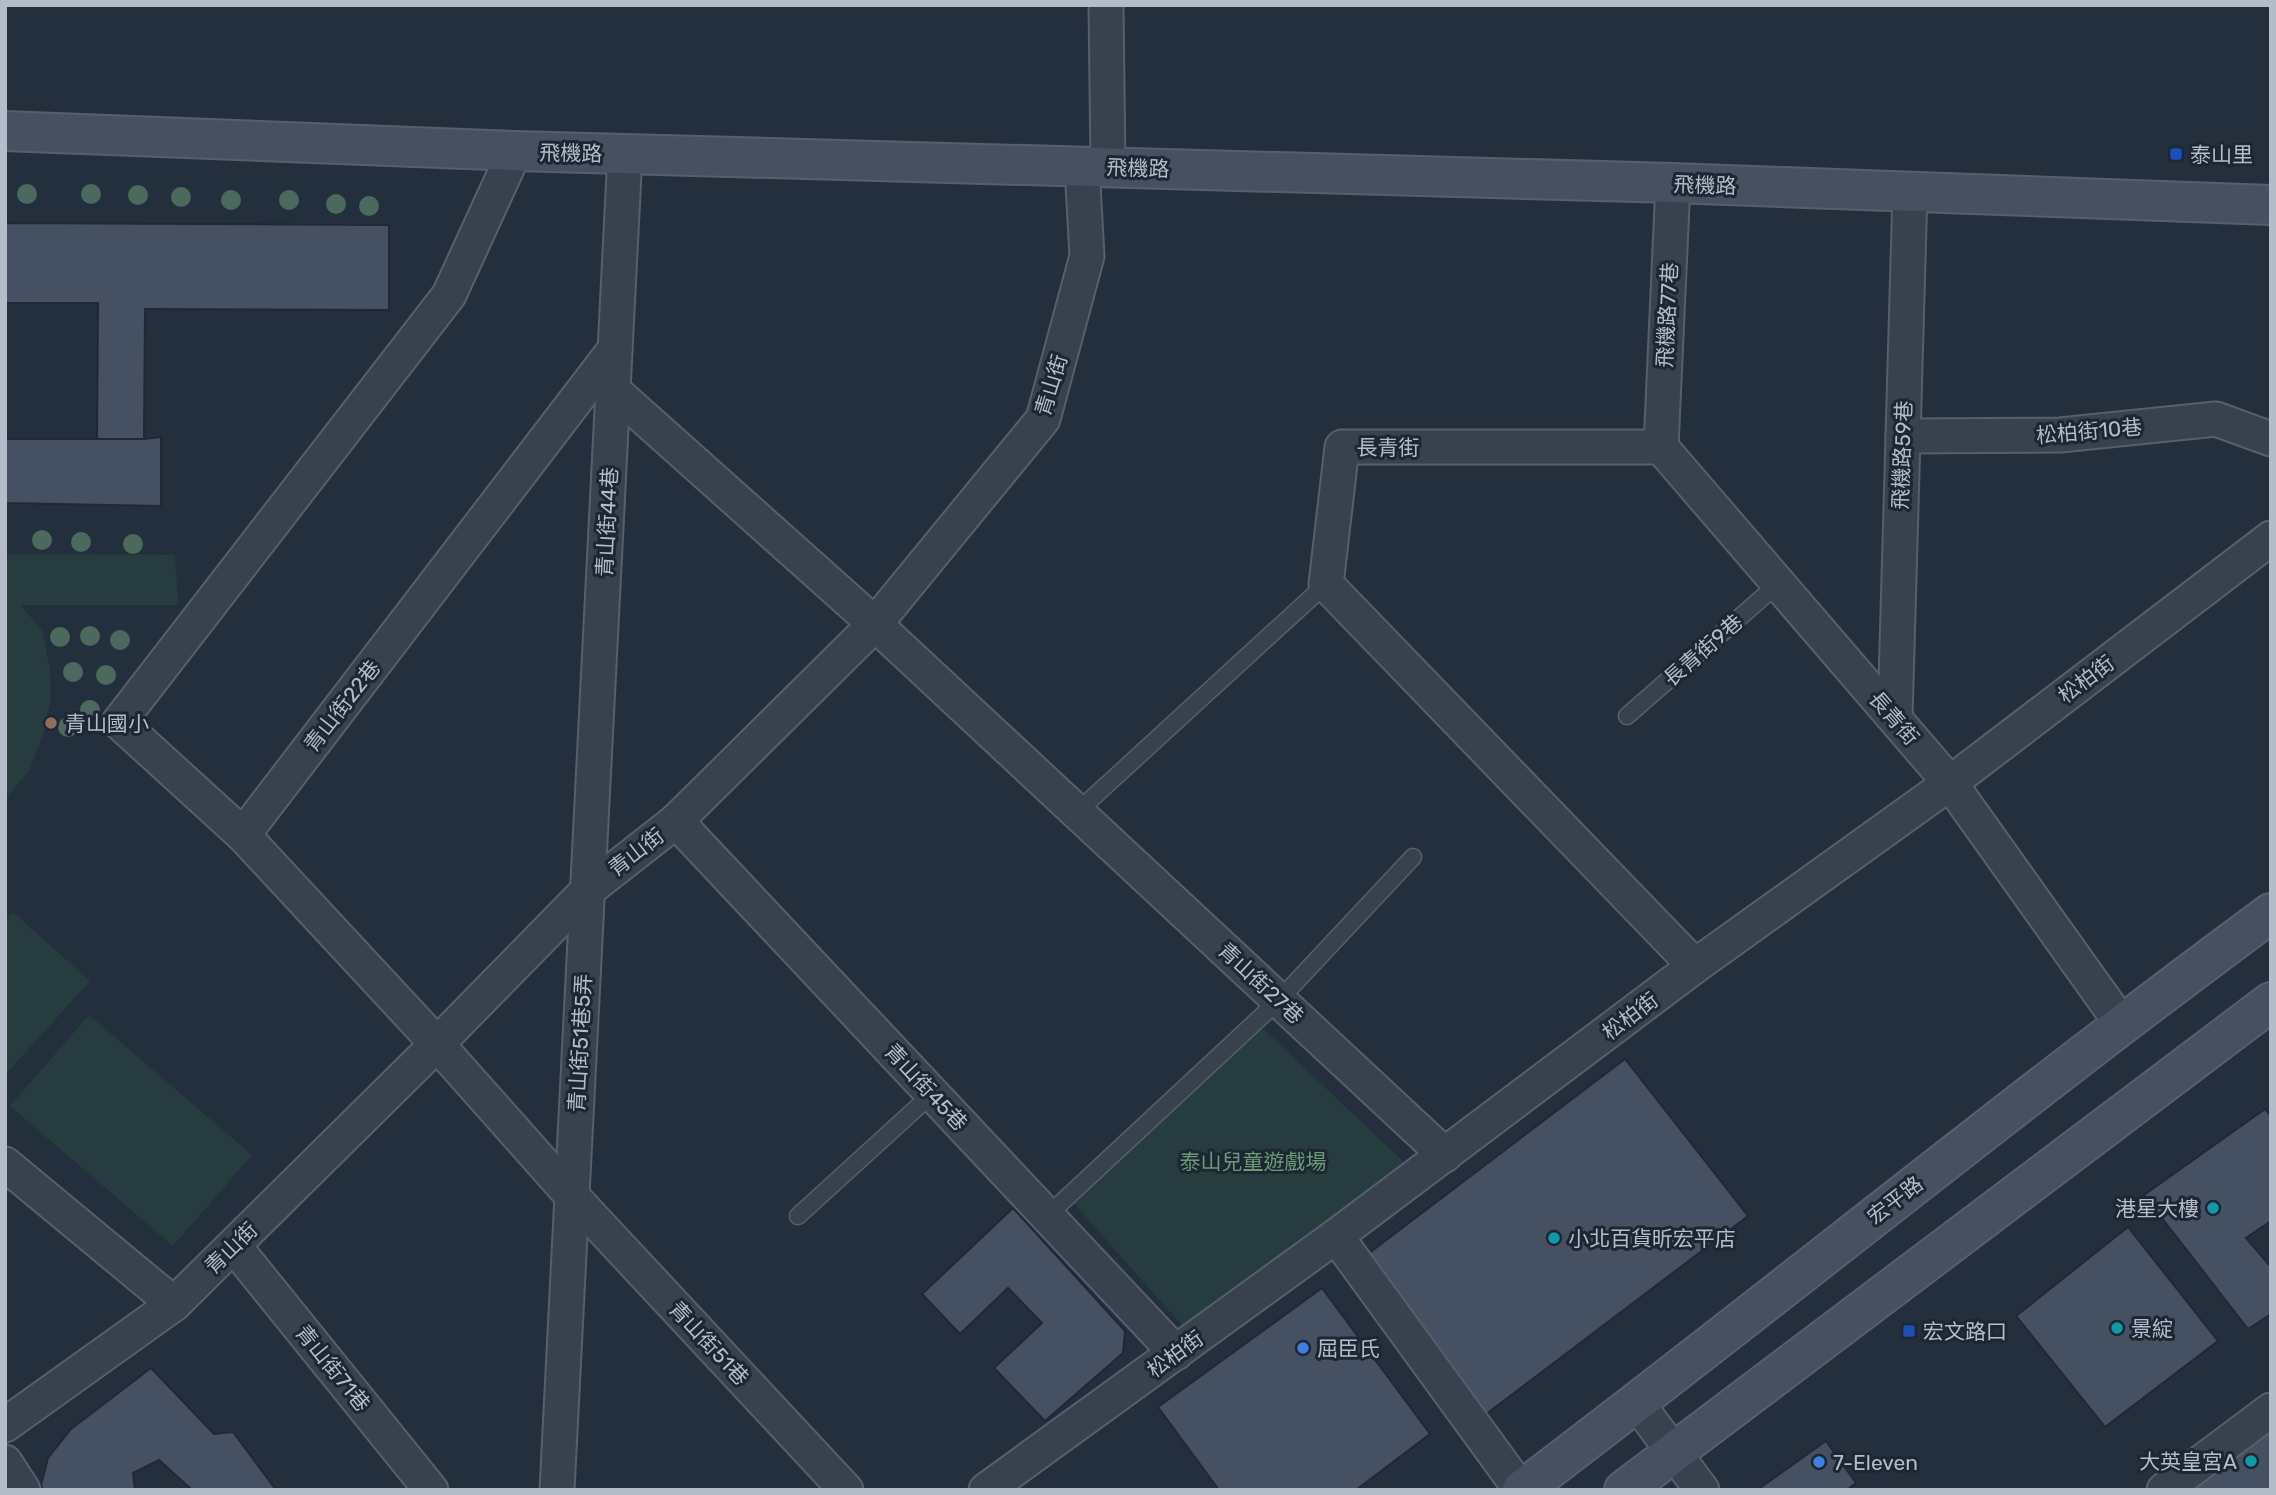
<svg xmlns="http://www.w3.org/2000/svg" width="2276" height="1495" font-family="Rubik,'Noto Sans TC',sans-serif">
  <rect width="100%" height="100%" fill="#242f3e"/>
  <!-- green -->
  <g fill="#263c3f">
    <polygon points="5,554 175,555 178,605 21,605 42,631 50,669 51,700 43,735 30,769 5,800"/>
    <polygon points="13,912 90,981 5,1075 5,921"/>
    <polygon points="89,1015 252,1155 173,1246 10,1106"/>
    <polygon points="1258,1024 1407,1165 1186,1330 1072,1201"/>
  </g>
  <!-- building -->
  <g fill="#455162" stroke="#1f2835" stroke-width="2">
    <polygon points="5,223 389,225 389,310 145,309 144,439 97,439 98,303 5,303"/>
    <polygon points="161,437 161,506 5,503 5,439 144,439"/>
    <polygon points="1625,1059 1748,1216 1477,1421 1360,1260"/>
    <polygon points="2265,1109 2271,1116 2271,1221 2246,1238 2271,1267 2271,1314 2248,1329 2144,1195"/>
    <polygon points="1013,1208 1125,1331 1123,1353 1045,1421 994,1368 1042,1323 1008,1288 960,1334 922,1294"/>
    <polygon points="2128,1227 2218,1341 2105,1427 2016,1316"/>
    <polygon points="1322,1288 1430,1434 1356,1490 1219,1490 1158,1407"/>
    <polygon points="151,1368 214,1434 233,1432 276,1490 192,1490 159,1460 133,1473 135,1490 43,1490 41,1485 48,1458 71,1429"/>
    <polygon points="2271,1431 2271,1490 2192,1490"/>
    <polygon points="1826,1441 1856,1483 1847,1490 1757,1490"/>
  </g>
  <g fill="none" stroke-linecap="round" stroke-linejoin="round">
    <!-- lane casing -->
    <g stroke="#565f6c" stroke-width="19">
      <g id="lane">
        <polyline points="1627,716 1779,583"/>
        <polyline points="1077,812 1326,584"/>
        <polyline points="798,1216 933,1093"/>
        <polyline points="1047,1216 1279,1000 1413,857"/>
      </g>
    </g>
    <!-- street casing -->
    <g stroke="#565f6c" stroke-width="37">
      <g id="street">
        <polyline points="1106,5 1108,167"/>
        <polyline points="615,349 243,835 437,1044 572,1196 846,1490"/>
        <polyline points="613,390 875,624 1445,1155"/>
        <polyline points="1903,436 2060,435 2216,419 2271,439"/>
        <polyline points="1661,447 1673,183"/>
        <polyline points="1895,718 1910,191"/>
        <polyline points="676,821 1176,1353"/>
        <polyline points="243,835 119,722 449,295 515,151"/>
        <polyline points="1695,966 1326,584 1342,447 1661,447 1950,783 2121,1023"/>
        <polyline points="5,1164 174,1304"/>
        <polyline points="1336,1236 1521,1490"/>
        <polyline points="234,1246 431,1490"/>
        <polyline points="1637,1403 1702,1490"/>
        <polyline points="5,1425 174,1304 437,1044 588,890 676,821 875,624 1043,419 1087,256 1082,167"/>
        <polyline points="5,1462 23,1490"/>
        <polyline points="557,1490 625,154"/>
        <polyline points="986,1490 1336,1236 1695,966 1950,783 2271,538"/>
        <polyline points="2164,1490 2271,1410"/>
      </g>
    </g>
    <!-- secondary casing -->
    <g stroke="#565f6c" stroke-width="42">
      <g id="secondary">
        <polyline points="5,131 515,151 1673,183 2271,205"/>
        <path d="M1522 1490C1773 1300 2017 1100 2271 913"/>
        <polyline points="1624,1490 2271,1002"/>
      </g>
    </g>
    <!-- lane -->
    <use href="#lane" stroke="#38414e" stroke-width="16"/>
    <!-- street -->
    <use href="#street" stroke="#38414e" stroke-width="33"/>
    <!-- secondary -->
    <use href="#secondary" stroke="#465061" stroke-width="38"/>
  </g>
  <!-- trees -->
  <g fill="#4b6a5d">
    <circle cx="27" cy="194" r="10"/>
    <circle cx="91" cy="194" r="10"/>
    <circle cx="138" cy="195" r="10"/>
    <circle cx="181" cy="197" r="10"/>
    <circle cx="231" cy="200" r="10"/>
    <circle cx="289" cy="200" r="10"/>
    <circle cx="336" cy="204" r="10"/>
    <circle cx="369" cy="206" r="10"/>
    <circle cx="42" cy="540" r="10"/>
    <circle cx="81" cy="542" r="10"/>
    <circle cx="133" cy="544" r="10"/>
    <circle cx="90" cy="636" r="10"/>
    <circle cx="60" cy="637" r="10"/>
    <circle cx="120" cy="640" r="10"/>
    <circle cx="73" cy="672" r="10"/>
    <circle cx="106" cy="675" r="10"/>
    <circle cx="90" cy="710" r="10"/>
    <circle cx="68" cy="727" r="10"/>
  </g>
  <!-- markers -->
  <g fill="#1a4fb4" stroke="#1d2633" stroke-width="2.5">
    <rect x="2169" y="147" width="14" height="14" rx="3.5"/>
    <rect x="1902" y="1324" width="14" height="14" rx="3.5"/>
  </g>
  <circle fill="#8d6e63" stroke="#1d2633" stroke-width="2.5" cx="51" cy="723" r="7"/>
  <g fill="#0f9aa8" stroke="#1d2633" stroke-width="2.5">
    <circle cx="2213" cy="1208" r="7"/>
    <circle cx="1554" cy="1238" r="7"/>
    <circle cx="2117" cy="1328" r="7"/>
    <circle cx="2251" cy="1461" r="7"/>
  </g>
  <g fill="#3f7fe0" stroke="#1d2633" stroke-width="2.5">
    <circle cx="1303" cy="1348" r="7"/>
    <circle cx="1819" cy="1462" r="7"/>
  </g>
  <g text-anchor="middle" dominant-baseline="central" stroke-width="6" stroke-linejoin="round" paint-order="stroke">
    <!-- street labels -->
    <g font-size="21" fill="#b4bcc9" stroke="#1d2633">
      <text transform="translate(571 153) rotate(1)">飛機路</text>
      <text transform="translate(1138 168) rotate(2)">飛機路</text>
      <text transform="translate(1705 185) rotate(2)">飛機路</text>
      <text transform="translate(1667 315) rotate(-87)">飛機路77巷</text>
      <text transform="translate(1051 385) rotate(-73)">青山街</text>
      <text transform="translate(2089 431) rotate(-5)">松柏街10巷</text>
      <text x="1388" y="447">長青街</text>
      <text transform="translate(1902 455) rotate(-88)">飛機路59巷</text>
      <text transform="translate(607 522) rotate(-87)">青山街44巷</text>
      <text transform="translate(1703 650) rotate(-41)">長青街9巷</text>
      <text transform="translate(2086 679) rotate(-37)">松柏街</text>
      <text transform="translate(342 706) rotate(-52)">青山街22巷</text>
      <text transform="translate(1894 718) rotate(49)">長青街</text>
      <text transform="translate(636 852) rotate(-38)">青山街</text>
      <text transform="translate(1261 983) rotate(43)">青山街27巷</text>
      <text transform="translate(1630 1016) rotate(-37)">松柏街</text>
      <text transform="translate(580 1043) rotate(-87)">青山街51巷5弄</text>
      <text transform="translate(926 1087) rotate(47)">青山街45巷</text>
      <text transform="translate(1895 1200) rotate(-38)">宏平路</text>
      <text transform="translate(231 1248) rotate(-44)">青山街</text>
      <text transform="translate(709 1343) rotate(47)">青山街51巷</text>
      <text transform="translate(1175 1354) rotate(-36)">松柏街</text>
      <text transform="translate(333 1368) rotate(51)">青山街71巷</text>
    </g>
    <!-- poi labels -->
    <g font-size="21" fill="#b4bcc9" stroke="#1d2633" text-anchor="start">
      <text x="2190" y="154">泰山里</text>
      <text x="65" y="723">青山國小</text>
      <text x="2199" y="1208" text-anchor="end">港星大樓</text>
      <text x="1568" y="1238">小北百貨昕宏平店</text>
      <text x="2131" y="1328">景綻</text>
      <text x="1923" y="1331">宏文路口</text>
      <text x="1317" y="1348">屈臣氏</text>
      <text x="2237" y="1461" text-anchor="end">大英皇宮A</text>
      <text x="1833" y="1462">7-Eleven</text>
    </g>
    <!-- park labels -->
    <g font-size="21" fill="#6b9a76" stroke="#1d2633">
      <text x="1253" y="1161">泰山兒童遊戲場</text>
    </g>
  </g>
  <!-- border -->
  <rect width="2276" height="1495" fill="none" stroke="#b4bcc9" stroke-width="14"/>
</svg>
